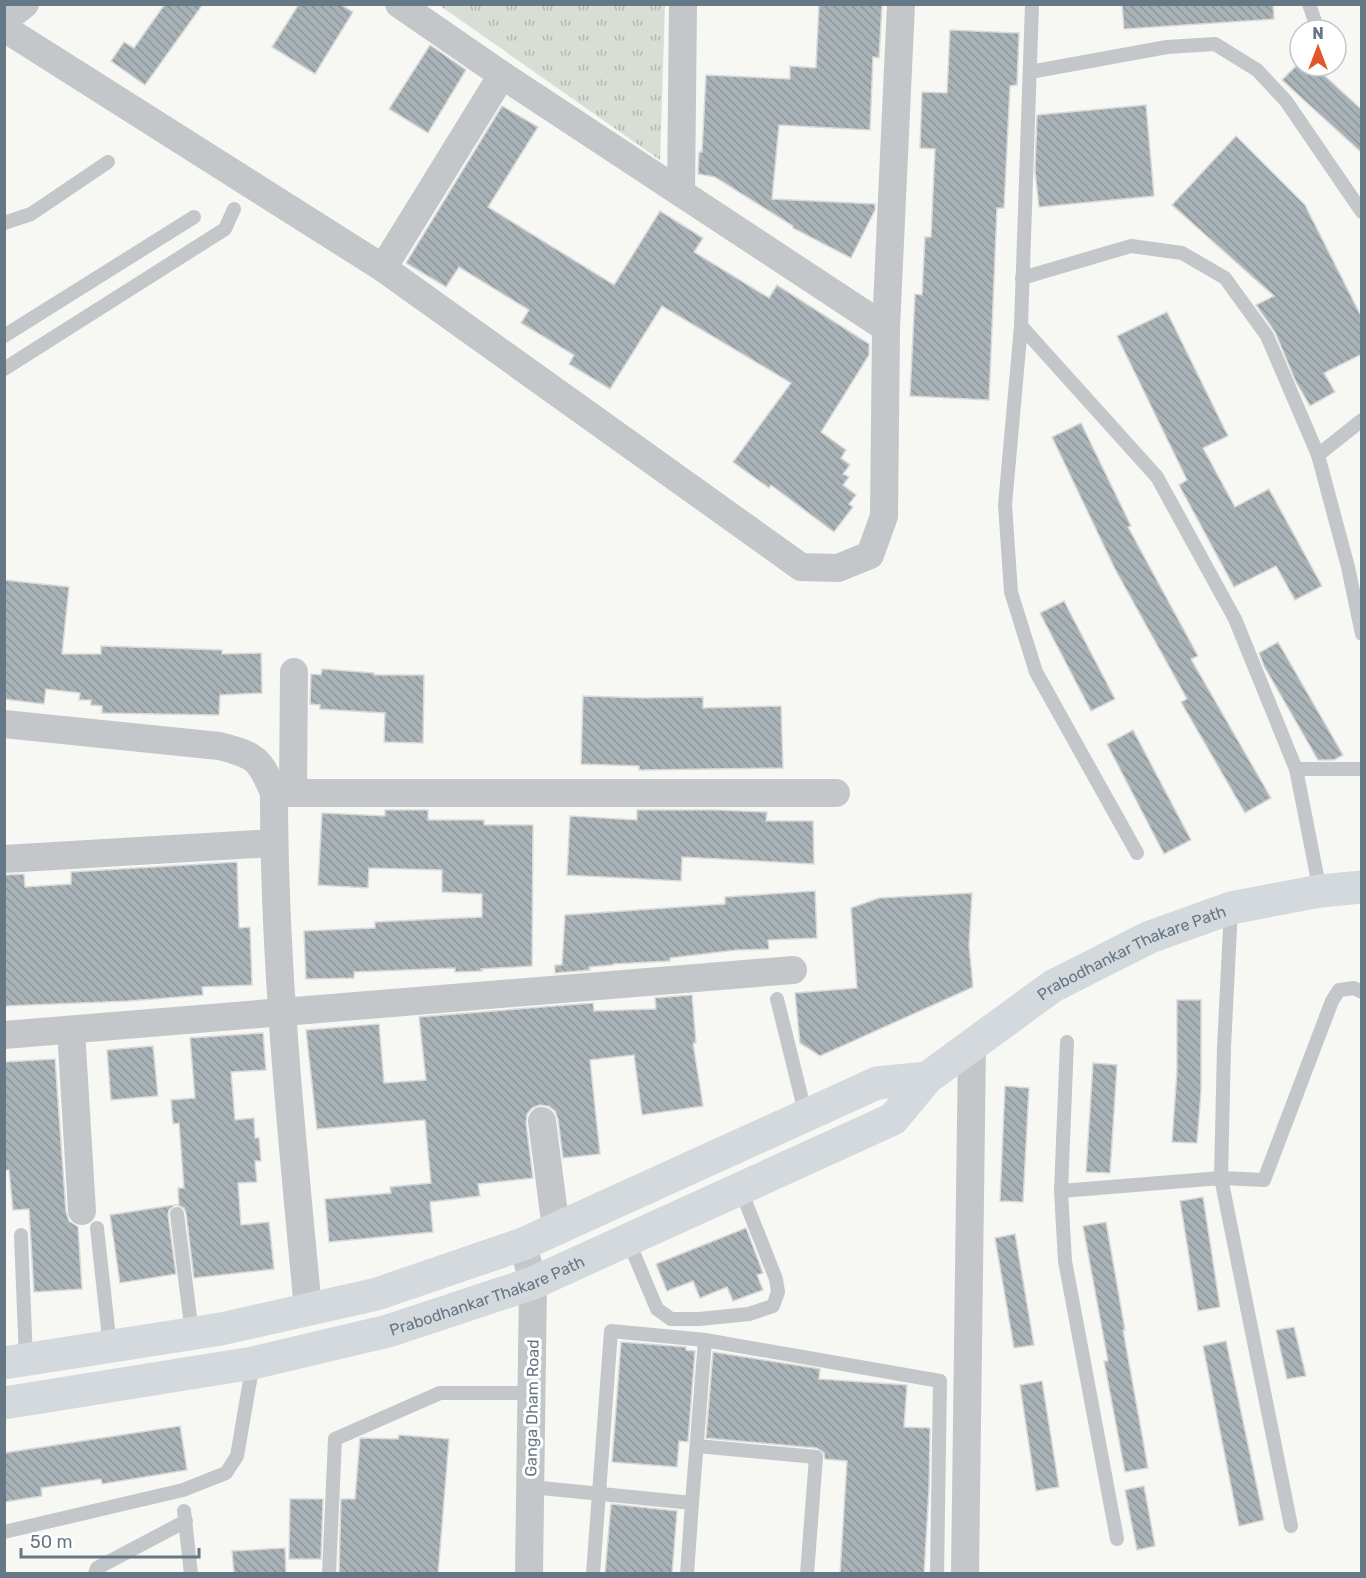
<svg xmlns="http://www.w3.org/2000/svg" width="1366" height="1578" font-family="Rubik,sans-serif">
  <defs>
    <pattern id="grass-tufts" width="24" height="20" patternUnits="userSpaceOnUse" patternTransform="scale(1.5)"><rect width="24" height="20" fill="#d8ded5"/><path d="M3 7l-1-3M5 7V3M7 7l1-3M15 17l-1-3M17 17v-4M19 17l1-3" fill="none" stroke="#b3b9b2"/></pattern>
    <pattern id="building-back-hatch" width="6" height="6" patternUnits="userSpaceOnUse" patternTransform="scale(1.5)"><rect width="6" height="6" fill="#a9b2b7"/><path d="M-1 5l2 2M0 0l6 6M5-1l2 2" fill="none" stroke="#8d969a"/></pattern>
  </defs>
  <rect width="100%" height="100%" fill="#f7f7f4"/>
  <!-- grass -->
  <polygon fill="url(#grass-tufts)" points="440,4 665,5 660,160 439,5"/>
  <!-- building -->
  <g fill="url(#building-back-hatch)" stroke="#d9d9d7" stroke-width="1.5">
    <polygon points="165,4 203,4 145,85 111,61 124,42 134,48"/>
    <polygon points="299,4 340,4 353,12 315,74 272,47"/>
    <polygon points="819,4 882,5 879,58 873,57 870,130 779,125 772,199 875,204 875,210 851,258 793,228 793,226 715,177 698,174 699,152 702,152 706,75 790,79 790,66 816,68"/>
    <polygon points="1122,4 1273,4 1274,19 1124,29"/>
    <polygon points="950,30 1019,33 1017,85 1010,86 1004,208 997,208 989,400 910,396 915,294 922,295 925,237 931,237 935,149 920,148 922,92 947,93"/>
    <polygon points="430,45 466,70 428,133 389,109"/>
    <polygon points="1296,66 1314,66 1362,110 1362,153 1282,80"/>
    <polygon points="1146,105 1154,196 1039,207 1035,171 1037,115"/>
    <polygon points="502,106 538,127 488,207 614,285 660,211 703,238 694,252 769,298 777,285 869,344 869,355 821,432 846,450 841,458 850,465 843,474 849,477 843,485 856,495 849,504 853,507 834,532 771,485 769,488 733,462 791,383 662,306 610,389 569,364 574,355 521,323 529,310 459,267 446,287 406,263"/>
    <polygon points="1236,136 1305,205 1362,318 1362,354 1324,373 1335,392 1310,406 1296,382 1275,332 1256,305 1274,296 1172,205"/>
    <polygon points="1167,312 1228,436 1203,448 1235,507 1269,489 1322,586 1295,600 1276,566 1234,587 1179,485 1187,480 1117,336"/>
    <polygon points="1081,423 1131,526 1128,527 1198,656 1191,659 1271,798 1245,813 1181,702 1187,699 1115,569 1052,437"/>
    <polygon points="4,580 69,587 62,654 101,654 101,646 222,650 222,654 261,653 262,693 220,695 219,715 102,713 102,706 91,705 91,700 79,700 80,693 46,689 44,704 4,699"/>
    <polygon points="1064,601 1115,699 1091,711 1040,613"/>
    <polygon points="1278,642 1343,755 1334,760 1318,760 1264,666 1259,653"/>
    <polygon points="322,669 374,673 374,675 424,675 423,743 384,742 385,713 320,709 320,705 310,704 311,674 321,675"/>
    <polygon points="583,696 645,698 703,697 703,708 781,706 783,768 639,770 639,766 581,764"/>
    <polygon points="1133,730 1191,840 1164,854 1107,744"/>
    <polygon points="385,810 428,810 428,820 484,820 484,825 533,825 532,966 481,969 482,971 455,972 455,968 354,972 354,978 306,979 304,931 375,928 375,922 482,917 482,894 442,892 442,870 369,868 368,888 318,885 322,813 385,816"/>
    <polygon points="637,810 718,810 767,812 766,821 813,821 814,864 682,857 681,881 567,875 570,816 637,820"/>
    <polygon points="237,862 239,928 250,927 252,985 202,987 203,995 128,1001 4,1006 4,875 24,874 25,887 71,884 71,872"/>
    <polygon points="815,891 817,938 768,940 769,949 736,950 670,958 670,961 613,964 613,965 589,967 590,970 555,973 555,965 562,965 565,915 725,904 725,897"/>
    <polygon points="972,893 969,946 973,987 820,1056 800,1043 795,993 857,988 851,908 879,898"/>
    <polygon points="692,995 696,1043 693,1043 703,1106 642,1115 634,1055 590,1060 600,1154 563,1158 558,1119 555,1111 548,1106 539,1105 532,1108 527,1114 526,1123 533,1178 478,1184 480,1196 430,1202 433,1232 329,1242 325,1199 391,1193 390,1187 431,1183 425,1120 317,1129 306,1030 379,1024 384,1083 426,1080 419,1017 593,1003 594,1011 656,1009 655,998"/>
    <polygon points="1177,1000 1201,1000 1201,1091 1197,1143 1172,1142 1177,1071"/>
    <polygon points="263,1033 266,1070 231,1072 235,1120 254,1118 255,1138 259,1138 261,1161 255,1161 257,1182 238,1183 241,1225 269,1222 274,1269 194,1278 186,1213 184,1208 177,1205 179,1205 178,1188 184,1188 179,1123 173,1124 171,1100 195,1098 190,1038"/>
    <polygon points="153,1046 158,1096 111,1100 107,1050"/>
    <polygon points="55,1059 66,1212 69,1221 78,1227 82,1289 34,1292 29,1209 13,1210 9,1170 4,1170 4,1062"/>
    <polygon points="1093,1063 1117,1065 1110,1173 1086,1172"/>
    <polygon points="1005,1086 1029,1088 1023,1202 1000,1201"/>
    <polygon points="1203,1197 1220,1307 1198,1311 1180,1201"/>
    <polygon points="175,1205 169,1210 168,1215 176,1274 120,1283 110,1215"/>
    <polygon points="1106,1222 1125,1330 1123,1330 1148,1468 1125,1472 1104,1361 1108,1361 1083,1226"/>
    <polygon points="746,1228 763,1273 757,1275 763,1290 733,1301 727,1287 700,1298 693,1281 667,1291 656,1264"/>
    <polygon points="1015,1234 1034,1345 1014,1348 995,1238"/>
    <polygon points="1294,1327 1306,1376 1287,1379 1276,1330"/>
    <polygon points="1226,1341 1264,1520 1239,1526 1203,1346"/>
    <polygon points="621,1342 686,1347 686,1350 695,1351 688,1442 679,1441 677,1467 612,1462"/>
    <polygon points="713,1352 820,1369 819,1379 907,1385 904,1427 930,1428 929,1488 924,1574 840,1574 847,1461 825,1459 824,1453 817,1448 706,1438"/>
    <polygon points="1042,1381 1059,1487 1036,1491 1020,1385"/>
    <polygon points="180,1426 187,1470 102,1484 101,1479 41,1488 42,1496 4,1502 4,1453"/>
    <polygon points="399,1435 449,1439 438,1574 339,1574 341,1499 355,1499 360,1438 398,1439"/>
    <polygon points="1144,1486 1155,1546 1137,1550 1125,1490"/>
    <polygon points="290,1499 323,1499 321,1559 289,1559"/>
    <polygon points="611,1504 677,1511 672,1574 605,1574"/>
    <polygon points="285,1548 286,1574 234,1574 232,1551"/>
  </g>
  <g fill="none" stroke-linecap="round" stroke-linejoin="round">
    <!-- service -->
    <g stroke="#c3c7ca" stroke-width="14">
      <polyline points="1032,4 1021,326 1005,505 1011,592 1036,672 1137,853"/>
      <polyline points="1309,4 1318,30"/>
      <polyline points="1030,72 1167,47 1215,44 1257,70 1286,101 1362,212"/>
      <polyline points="4,223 31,214 108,162"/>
      <polyline points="1022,278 1131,246 1182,253 1225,278 1267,336 1318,455 1348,567 1362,634"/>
      <polyline points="1021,326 1157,477 1235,619 1296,769 1320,891"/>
      <polyline points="4,336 194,217"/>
      <polyline points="4,369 225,229 234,209"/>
      <polyline points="1318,455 1362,420"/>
      <polyline points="1296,769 1362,769"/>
      <polyline points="1231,908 1224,1047 1221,1178 1291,1526"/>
      <polyline points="777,999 806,1116"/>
      <polyline points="1067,1042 1061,1191 1221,1178 1264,1180 1332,1001 1339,990 1354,988 1362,992"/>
      <polyline points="1061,1191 1065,1261 1117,1539"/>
      <polyline points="177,1214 192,1333"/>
      <polyline points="97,1228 110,1347"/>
      <polyline points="21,1235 26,1360"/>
      <polyline points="628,1240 657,1309 671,1319 699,1319 749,1314 773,1306 778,1292 776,1279 740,1188"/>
      <polyline points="697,1446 816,1457 807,1574"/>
      <polyline points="531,1487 692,1503 705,1340"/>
      <polyline points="184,1511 191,1574"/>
      <polyline points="4,1532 183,1490 226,1473 237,1456 253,1363"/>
      <polyline points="95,1574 97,1568 186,1521"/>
      <polyline points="329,1574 335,1439 440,1393 532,1393"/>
      <polyline points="593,1574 611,1331 705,1340 940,1381 937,1574"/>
      <polyline points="687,1574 692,1503"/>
    </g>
    <!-- minor -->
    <g stroke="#c3c7ca" stroke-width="28">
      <polyline points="399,4 502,75 886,328"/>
      <polyline points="4,20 25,4"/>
      <polyline points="4,28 383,268 801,567 838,568 870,555 884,516 886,328 901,4"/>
      <polyline points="681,193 683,4"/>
      <polyline points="383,268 502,75"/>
      <path d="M4 724 219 746C256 755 260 759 274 793H836"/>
      <path d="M274 793C274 966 292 1138 308 1309"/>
      <polyline points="293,793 294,672"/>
      <polyline points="4,859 274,843"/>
      <polyline points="71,1030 82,1211"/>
      <polyline points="4,1035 793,970"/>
      <polyline points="542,1121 556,1229"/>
      <polyline points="523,1244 533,1283 529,1574"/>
      <polyline points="965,1574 972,1045"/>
    </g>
    <!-- secondary -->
    <g stroke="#d4d9dd" stroke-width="33">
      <polyline points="4,1363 221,1329 377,1294 523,1244 877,1083 927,1078"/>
      <path id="s1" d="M4 1403 253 1363 388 1331 533 1283 893 1119 927 1078 1053 986 1150 937 1231 908 1320 891 1362 887"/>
    </g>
  </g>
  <g text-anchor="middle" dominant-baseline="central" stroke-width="6" stroke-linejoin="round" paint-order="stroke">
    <!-- street labels -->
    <g font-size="16" fill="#667785" stroke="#fff">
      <text stroke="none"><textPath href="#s1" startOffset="1234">Prabodhankar Thakare Path</textPath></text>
      <text stroke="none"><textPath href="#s1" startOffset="496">Prabodhankar Thakare Path</textPath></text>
      <text transform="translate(532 1408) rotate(-89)">Ganga Dham Road</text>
    </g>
  </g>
  <!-- border -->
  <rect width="1366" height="1578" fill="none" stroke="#667785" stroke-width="12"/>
  <!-- north arrow -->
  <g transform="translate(1318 48)"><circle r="28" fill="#ffffff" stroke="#c2c9ce" stroke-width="1.5"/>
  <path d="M0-4.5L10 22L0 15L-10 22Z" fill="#e25629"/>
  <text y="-9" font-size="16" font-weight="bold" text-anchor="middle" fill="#667785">N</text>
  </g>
  <!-- scale -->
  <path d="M21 1548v9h178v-9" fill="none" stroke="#667785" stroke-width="3"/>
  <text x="30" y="1548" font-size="18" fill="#667785" stroke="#ffffff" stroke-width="4.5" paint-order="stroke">50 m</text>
</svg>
